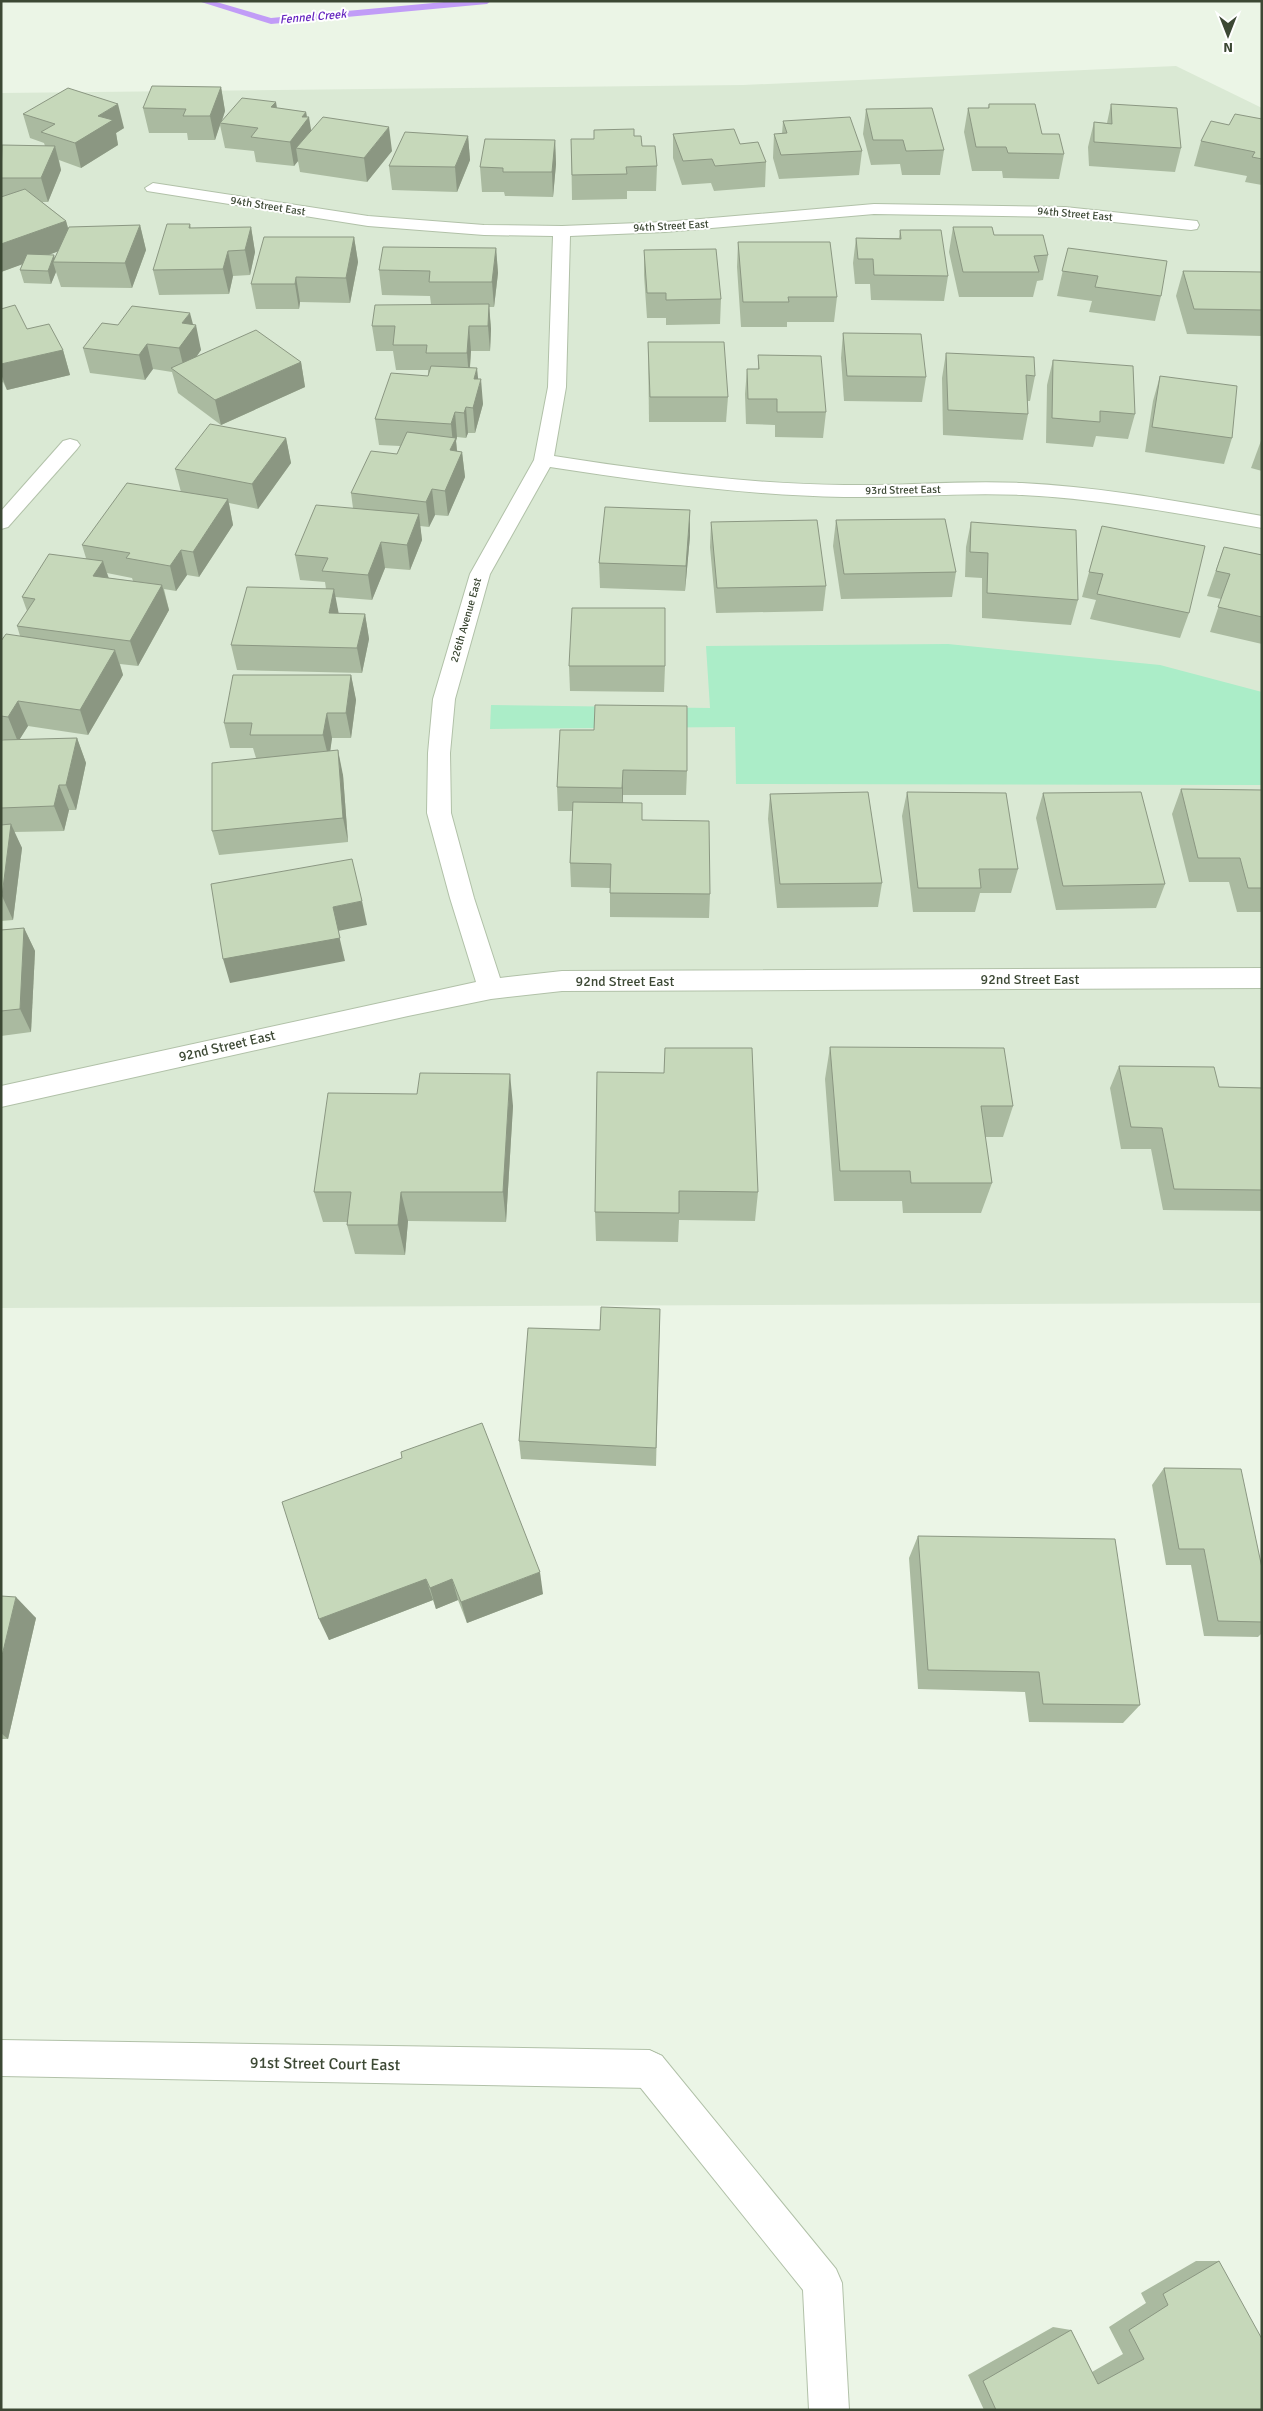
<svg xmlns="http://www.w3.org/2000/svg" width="1263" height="2411" font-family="Signika,sans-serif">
  <rect width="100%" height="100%" fill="#ebf5e6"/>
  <!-- residential -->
  <polygon fill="#dae9d4" points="1176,66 1262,108 1262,1303 1,1308 1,93 743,85"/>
  <!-- green -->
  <polygon fill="#abedc8" points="948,644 1160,665 1262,692 1262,785 736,784 735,727 490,729 491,705 710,708 706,646"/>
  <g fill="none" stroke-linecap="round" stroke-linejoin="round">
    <!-- stream -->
    <polygon fill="#c19cf7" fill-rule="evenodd" points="198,1 213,1 271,18 455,1 491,1 487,4 271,24"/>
    <!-- lane casing -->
    <g stroke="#b1c1a8" stroke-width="2">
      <polygon id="lane" points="649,2050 662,2056 836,2269 842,2283 849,2410 809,2410 803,2290 636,2082 630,2069 636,2056"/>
    </g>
    <!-- street casing -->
    <g stroke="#b1c1a8" stroke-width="2">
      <g id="street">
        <path d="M153 183 368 216 484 225 562 226 665 222 874 204 1065 207 1197 221 1199 225 1197 229 1191 230 1065 217 874 214 665 232 570 236 566 387 554 456C650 471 747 484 844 485 903 486 963 480 1022 483 1102 487 1182 502 1262 516V528C1182 514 1102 499 1022 495 962 492 903 498 844 497 745 495 647 482 550 467L490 574 455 699 450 753 451 813 474 898 500 978 562 971 1262 968V988L562 991 491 999 408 1016 1 1107V1086L476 982 450 898 427 813 428 753 433 699 470 574 534 460 548 387 553 236 484 235 368 226 147 191 145 188Z"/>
        <polygon points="70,439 77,441 80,445 77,449 8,527 1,529 1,511 63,441"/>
        <polygon points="1,2040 649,2050 662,2056 668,2069 662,2082 649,2088 1,2076"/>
      </g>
    </g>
    <!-- lane -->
    <use href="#lane" fill="#fff" fill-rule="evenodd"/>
    <!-- street -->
    <use href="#street" fill="#fff" fill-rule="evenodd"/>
  </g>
  <!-- wall -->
  <g fill="#aabaa0" fill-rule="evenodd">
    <polygon points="221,87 225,111 222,121 277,108 306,112 311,130 392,151 367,182 300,172 298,161 294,166 256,162 254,151 225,148 220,125 215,140 188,140 187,133 149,133 143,108"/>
    <polygon points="989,104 1042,134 1064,154 1059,179 1003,178 1002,171 972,171 964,132 968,108 988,108"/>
    <polygon points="1111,104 1181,148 1175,172 1089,166 1088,147 1094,122 1107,123"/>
    <polygon points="866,109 944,150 940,175 902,175 900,164 871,165 863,134"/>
    <path d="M23 114 124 128 116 133 118 145 81 168 59 160 61 170 48 202H42L66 221 68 228 140 225 146 250 132 288 61 287 56 272 51 284 24 283 20 270 22 264 1 272V146H45L44 143 30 138ZM58 251 55 258 49 255Z"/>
    <polygon points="1262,119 1262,185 1245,182 1247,176 1194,166 1201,141 1229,125"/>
    <polygon points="783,121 862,151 859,175 779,179 773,158 774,134 782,134"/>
    <polygon points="673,134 740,144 766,162 765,187 714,191 711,183 682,185 673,158"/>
    <polygon points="468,136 470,160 457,192 392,190 389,166"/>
    <polygon points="634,136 657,166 656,191 627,191 627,199 572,200 571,139 594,139"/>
    <polygon points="555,140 556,164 553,197 505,196 504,192 482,192 480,167"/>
    <polygon points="190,224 191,228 251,227 255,252 250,275 233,276 229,294 159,295 153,270"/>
    <polygon points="953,227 994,235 1048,255 1043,280 1037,281 1033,297 959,297 949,252"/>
    <polygon points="900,230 948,276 944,301 871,300 870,284 855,284 853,263 856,238 899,238"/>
    <polygon points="354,237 358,262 350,303 300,302 299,309 256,309 251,284"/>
    <polygon points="738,242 837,297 834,322 787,322 787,327 741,327 737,267"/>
    <polygon points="496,248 498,273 494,307 489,307 491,329 490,351 471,351 470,368 478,379 483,404 475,433 468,433 466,438 457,437 456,441 457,451 462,452 465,477 448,516 435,515 429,527 420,526 422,540 410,570 385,568 372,600 335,597 338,613 365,614 369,639 362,673 237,670 231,645 326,589 325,582 300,580 295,555 353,508 351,493 397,454 400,446 379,445 375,419 428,376 428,370 396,370 393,351 376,351 372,326 431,304 430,296 382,295 379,270"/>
    <polygon points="1068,248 1161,296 1155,321 1089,312 1092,301 1057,296"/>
    <polygon points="644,250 721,299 720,324 666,325 666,318 647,318 644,275"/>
    <polygon points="1183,271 1262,272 1262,336 1187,334 1176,296"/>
    <polygon points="1,309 27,329 63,350 70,375 7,390 3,382 1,383"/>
    <polygon points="118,325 193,325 201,350 197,356 301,362 305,387 221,425 178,393 172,372 153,369 145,380 90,373 83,348"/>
    <polygon points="843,333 926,377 922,402 844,401 841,358"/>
    <polygon points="648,342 728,397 726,422 649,422"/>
    <polygon points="946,353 1035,376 1030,401 1027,401 1028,414 1023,440 943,435 942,378"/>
    <polygon points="758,355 826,412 823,438 775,437 775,425 746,424 745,394 747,369 758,369"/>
    <polygon points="1053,360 1135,414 1128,439 1096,436 1093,447 1046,443 1047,385"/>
    <polygon points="1160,376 1232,438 1224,464 1145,452 1153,401"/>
    <path d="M286 438 291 463 258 509 229 503 233 525 199 577 187 575 176 591 164 589 169 610 138 666 120 664 123 675 88 735 28 726 19 740 77 738 86 763 76 810H69L64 831 14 832 22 848 13 920 1 921V740H5L1 739V641L20 636 17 626 27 611 22 597 86 558 82 545 181 492 175 469ZM107 573 132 578 133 581 109 578Z"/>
    <polygon points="1262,438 1262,471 1251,468"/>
    <polygon points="836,520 956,572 952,597 841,599 833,546"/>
    <polygon points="711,522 826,586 823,611 716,613 710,547"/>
    <polygon points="971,522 1078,600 1071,625 982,618 982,578 965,577 966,547"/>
    <polygon points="1102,526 1189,613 1180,638 1090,619 1096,600 1082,597"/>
    <polygon points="690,536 685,591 600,588 599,563"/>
    <polygon points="1224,547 1262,555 1262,644 1210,632 1221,599 1207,596"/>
    <polygon points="569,666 665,666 664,692 570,691"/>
    <polygon points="351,675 356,700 351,738 332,738 330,751 343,775 348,842 219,855 212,831 256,758 253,748 230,748 224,723"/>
    <polygon points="560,730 687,771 686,795 623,795 623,802 642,820 710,894 709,918 610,917 610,888 571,887 570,863 573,811 558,811 557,787"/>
    <polygon points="1181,789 1262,790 1262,912 1237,912 1229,882 1189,882 1172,814"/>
    <polygon points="907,792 1018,869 1011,893 980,893 975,912 913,912 902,816"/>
    <polygon points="1043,793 1165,884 1156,908 1056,910 1036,818"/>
    <polygon points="770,794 882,883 878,907 777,908 768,819"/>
    <polygon points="24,928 35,951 31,1032 1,1036 1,930"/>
    <polygon points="830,1047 1013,1106 1003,1137 985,1137 992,1183 981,1213 903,1213 902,1201 834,1201 825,1079"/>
    <polygon points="665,1048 758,1192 755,1221 679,1220 678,1242 596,1241 595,1212 664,1073"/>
    <polygon points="1119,1066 1219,1087 1262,1088 1262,1211 1163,1210 1151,1149 1121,1149 1110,1088"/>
    <polygon points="513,1106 506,1222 408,1221 405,1255 355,1254 347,1225 347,1222 323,1222 314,1192"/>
    <polygon points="660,1309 656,1466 521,1459 519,1441"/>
    <polygon points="1164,1468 1262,1568 1262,1633 1258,1637 1204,1636 1191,1565 1166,1565 1152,1485"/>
    <polygon points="282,1502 543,1594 467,1623 458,1600 436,1609 433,1600 329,1640"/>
    <polygon points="918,1536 1140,1705 1123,1723 1029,1722 1025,1692 918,1689 909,1558"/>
    <polygon points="1,1596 36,1618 8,1739 1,1739"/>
    <polygon points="1196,2261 1219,2261 1262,2410 984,2410 968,2375 1053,2327 1071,2330 1092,2372 1123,2354 1109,2327 1146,2303 1141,2293"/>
  </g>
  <!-- shaded-wall -->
  <g fill="#8b9782">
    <polygon points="221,87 225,111 221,123 220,123 220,125 215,140 210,116"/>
    <polygon points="276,102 280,126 271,107"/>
    <polygon points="118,104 124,128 116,133 118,145 81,168 75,143 98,116"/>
    <polygon points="306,112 307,120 309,117 313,142 296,148 298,161 294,166 290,142 302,117"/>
    <polygon points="389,127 392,151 367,182 364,158"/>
    <polygon points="468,136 470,160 457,192 455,167"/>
    <polygon points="555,140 556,164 553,197 552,172"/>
    <polygon points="55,146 61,170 48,202 41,178"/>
    <polygon points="66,221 73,246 1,272 1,244"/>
    <polygon points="140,225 146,250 132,288 125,263"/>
    <polygon points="251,227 255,252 250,275 245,250"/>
    <polygon points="354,237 358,262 350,303 346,278"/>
    <polygon points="496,248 498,273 494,307 492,282"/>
    <polygon points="228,251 233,276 229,294 223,269"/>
    <polygon points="54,255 56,262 53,262 56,272 51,284 48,271"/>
    <polygon points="296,277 300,302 299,309 295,284"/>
    <polygon points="489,304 491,329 490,351 488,326"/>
    <polygon points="190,313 194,328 196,325 201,350 185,373 179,348 182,323"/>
    <polygon points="469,326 471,351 469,378 467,353"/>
    <polygon points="147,344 153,369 145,380 139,355"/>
    <polygon points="63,350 70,375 7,390 1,374 1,364"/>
    <polygon points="301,362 305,387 221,425 215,400"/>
    <polygon points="477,368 479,387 481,379 483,404 475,433 473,408 474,379"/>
    <polygon points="466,407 468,433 466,438 464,413"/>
    <polygon points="455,412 457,437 456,441 458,461 462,452 465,477 448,516 445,491 450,450 453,444 451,424"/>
    <polygon points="286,438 291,463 258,509 252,484"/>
    <polygon points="432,489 435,515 429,527 426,502"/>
    <polygon points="228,499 233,525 199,577 193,552"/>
    <polygon points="690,510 690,536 685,591 686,566"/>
    <polygon points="419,514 422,540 410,570 407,545"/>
    <polygon points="381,542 385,568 372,600 368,575"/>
    <polygon points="181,550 187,575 176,591 170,566"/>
    <polygon points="103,561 111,586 93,576"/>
    <polygon points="162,585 169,610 138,666 130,641"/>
    <polygon points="334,589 339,615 329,613"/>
    <polygon points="365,614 369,639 362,673 357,648"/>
    <polygon points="115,650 123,675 88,735 80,710"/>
    <polygon points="351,675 356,700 351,738 346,713"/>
    <polygon points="18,701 28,726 18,742 8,717"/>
    <polygon points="327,713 332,738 329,760 323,735"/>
    <polygon points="77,738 86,763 76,810 66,785"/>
    <polygon points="338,750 343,775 348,842 343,818"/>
    <polygon points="623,770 623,795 622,812 622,788"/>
    <polygon points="59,785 69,810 64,831 54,806"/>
    <polygon points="11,824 22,848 13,920 2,896"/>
    <polygon points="362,901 367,925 338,931 345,961 230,983 223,959 333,907"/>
    <polygon points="24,928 35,951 31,1032 20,1009"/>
    <polygon points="510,1074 513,1106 506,1222 503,1192"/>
    <polygon points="401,1192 408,1221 405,1255 398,1225"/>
    <polygon points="540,1572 543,1594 467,1623 461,1602"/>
    <polygon points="426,1579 433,1600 329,1640 319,1619"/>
    <polygon points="452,1579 458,1600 436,1609 430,1588"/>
    <polygon points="16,1597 36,1618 8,1739 1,1733 1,1660"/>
  </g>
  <!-- building -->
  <g fill="#c6d8ba" stroke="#8b9782">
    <polygon points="152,86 221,87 210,116 183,116 186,109 143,108"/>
    <polygon points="68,88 118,104 98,116 113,120 75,143 41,132 55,124 23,114"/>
    <polygon points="242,98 276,102 271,107 306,112 302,117 309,117 290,142 251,137 258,128 220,123"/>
    <polygon points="989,104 1035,104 1042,134 1059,134 1064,154 1008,153 1006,147 976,147 968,108 989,108"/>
    <polygon points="1111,104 1177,108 1181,148 1094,142 1094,122 1112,124"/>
    <polygon points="932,108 944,150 906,151 903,140 873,140 866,109"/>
    <polygon points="1235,114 1262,119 1262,159 1252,157 1255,152 1201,141 1211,121 1229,125"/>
    <polygon points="323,117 389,127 364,158 296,148"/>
    <polygon points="850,117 862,151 781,155 774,134 787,133 783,121"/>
    <polygon points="634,129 634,136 641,136 642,146 655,146 657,166 626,167 627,174 572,175 571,139 594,139 594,130"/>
    <polygon points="734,129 740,144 758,142 766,162 715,166 712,159 683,161 673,134"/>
    <polygon points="405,132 468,136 455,167 389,166"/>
    <polygon points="485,139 555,140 552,172 503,172 503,168 480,167"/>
    <polygon points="2,145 55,146 41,178 1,178"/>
    <polygon points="25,189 66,221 1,244 1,197"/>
    <polygon points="167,224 190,224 189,228 251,227 245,250 228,251 223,269 153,270"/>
    <polygon points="140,225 125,263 53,262 69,227"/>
    <polygon points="953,227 992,227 994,235 1043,235 1048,255 1034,256 1039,272 963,272"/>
    <polygon points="900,230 941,230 948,276 874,275 873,259 858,259 856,238 901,239"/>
    <polygon points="264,237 354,237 346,278 296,277 295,284 251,284"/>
    <polygon points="738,242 830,242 837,297 788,297 789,302 743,302"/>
    <polygon points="383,247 496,248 492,282 429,282 430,271 379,270"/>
    <polygon points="1068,248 1167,261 1161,296 1095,287 1098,276 1062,271"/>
    <polygon points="716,249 721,299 666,300 666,293 647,293 644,250"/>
    <polygon points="27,254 54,255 48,271 20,270"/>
    <polygon points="1183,271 1262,272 1262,310 1194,309"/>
    <polygon points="489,304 488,326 469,326 467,353 426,353 427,345 393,345 395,326 372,326 375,305"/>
    <polygon points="15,305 27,329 49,324 63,350 1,364 1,309"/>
    <polygon points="132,306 190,313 182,323 196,325 179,348 147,344 139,355 83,348 102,323 118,325"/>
    <polygon points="256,330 301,362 215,400 171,368"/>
    <polygon points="843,333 921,334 926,377 847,376"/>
    <polygon points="648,342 724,342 728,397 650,397"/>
    <polygon points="946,353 1034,357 1035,376 1026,375 1028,414 948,410"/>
    <polygon points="758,355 821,356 826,412 777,412 777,399 748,399 747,369 759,369"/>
    <polygon points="1053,360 1133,366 1135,414 1100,411 1100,422 1052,418"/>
    <polygon points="431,366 477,368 474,379 481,379 473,408 466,407 464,413 455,412 451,424 375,419 391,373 428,376"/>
    <polygon points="1160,376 1237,386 1232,438 1152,427"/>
    <polygon points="210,424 286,438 252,484 175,469"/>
    <polygon points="407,432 456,438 450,450 462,452 445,491 432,489 426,502 351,493 371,451 397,454"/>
    <polygon points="127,483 228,499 193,552 181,550 170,566 126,558 130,553 82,545"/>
    <polygon points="316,505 419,514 407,545 381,542 368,575 322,571 328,558 295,555"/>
    <polygon points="605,507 690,510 686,566 599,563"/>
    <polygon points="945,519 956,572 844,574 836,520"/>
    <polygon points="817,520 826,586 717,588 711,522"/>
    <polygon points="971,522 1076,530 1078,600 987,593 988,553 970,552"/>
    <polygon points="1102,526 1205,546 1189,613 1097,594 1103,574 1089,572"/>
    <polygon points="1224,547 1262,555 1262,617 1218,607 1230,574 1216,571"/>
    <polygon points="49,554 103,561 93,576 162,585 130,641 17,626 35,599 22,597"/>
    <polygon points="247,587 334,589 329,613 365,614 357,648 231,645"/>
    <polygon points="572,608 665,608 665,666 569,666"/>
    <polygon points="6,634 115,650 80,710 18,701 8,717 1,716 1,641"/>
    <polygon points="233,675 351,675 346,713 327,713 323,735 250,735 252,723 224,723"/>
    <polygon points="595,705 687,706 687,771 623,770 622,788 557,787 560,730 594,730"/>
    <polygon points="77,738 66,785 59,785 54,806 1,808 1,740"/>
    <polygon points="338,750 343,818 212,831 212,763"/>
    <polygon points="1181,789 1262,790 1262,888 1248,888 1240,858 1198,858"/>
    <polygon points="868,792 882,883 780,884 770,794"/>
    <polygon points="907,792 1006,793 1018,869 979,869 981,888 918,888"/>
    <polygon points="1141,792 1165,884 1063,886 1043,793"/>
    <polygon points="573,802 642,803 642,820 709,821 710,894 610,893 611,864 570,863"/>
    <polygon points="11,824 2,896 1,896 1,825"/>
    <polygon points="352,859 362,901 333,907 340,938 223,959 211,884"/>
    <polygon points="24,928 20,1009 1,1011 1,930"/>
    <polygon points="830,1047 1004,1048 1013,1106 981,1106 992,1183 911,1183 910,1171 840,1171"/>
    <polygon points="665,1048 752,1048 758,1192 679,1191 679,1213 595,1212 597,1072 664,1073"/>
    <polygon points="1119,1066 1214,1067 1219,1087 1262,1088 1262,1190 1174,1189 1162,1128 1131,1127"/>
    <polygon points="420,1073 510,1074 503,1192 401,1192 398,1225 347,1225 351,1192 314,1192 328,1093 417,1094"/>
    <polygon points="601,1307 660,1309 656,1448 519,1441 528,1328 600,1330"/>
    <polygon points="482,1423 540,1572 461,1602 452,1579 430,1588 426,1579 319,1619 282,1502 402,1458 401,1452"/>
    <polygon points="1164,1468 1241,1469 1262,1568 1262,1622 1218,1621 1204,1549 1179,1549"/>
    <polygon points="918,1536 1115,1539 1140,1705 1043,1704 1039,1672 928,1670"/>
    <polygon points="1,1596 16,1597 1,1660"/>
    <polygon points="1219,2261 1262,2339 1262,2410 996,2410 983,2381 1071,2330 1098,2384 1144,2359 1129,2330 1168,2305 1163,2294"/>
  </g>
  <g text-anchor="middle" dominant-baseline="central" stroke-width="4" stroke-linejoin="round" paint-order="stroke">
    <!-- far-street labels -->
    <g font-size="11" fill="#3c4834" stroke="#fff">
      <text transform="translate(268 206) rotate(9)">94th Street East</text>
      <text transform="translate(1075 214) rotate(5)">94th Street East</text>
      <text transform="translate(671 226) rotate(-3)">94th Street East</text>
      <text transform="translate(903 490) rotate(-1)">93rd Street East</text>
      <text transform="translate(466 620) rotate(-74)">226th Avenue East</text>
    </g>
    <!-- far-water labels -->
    <g font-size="12" font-style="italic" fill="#6423bf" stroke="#fff">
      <text transform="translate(313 17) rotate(-5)">Fennel Creek</text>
    </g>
    <!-- street labels -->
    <g font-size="14" fill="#3c4834" stroke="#fff">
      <text x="1030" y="979">92nd Street East</text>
      <text x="625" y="981">92nd Street East</text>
      <text transform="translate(227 1046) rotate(-13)">92nd Street East</text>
    </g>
    <!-- near-street labels -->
    <g font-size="16" fill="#3c4834" stroke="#fff">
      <text transform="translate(325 2064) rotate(1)">91st Street Court East</text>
    </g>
  </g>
  <!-- border -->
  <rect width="1263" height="2411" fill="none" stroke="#3c4834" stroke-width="5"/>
  <!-- north arrow -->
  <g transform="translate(1228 35) rotate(180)" stroke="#ffffff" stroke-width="4" paint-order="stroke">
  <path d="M0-4L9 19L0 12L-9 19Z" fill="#3c4834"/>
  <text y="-8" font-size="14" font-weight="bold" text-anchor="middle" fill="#3c4834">N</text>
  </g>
</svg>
